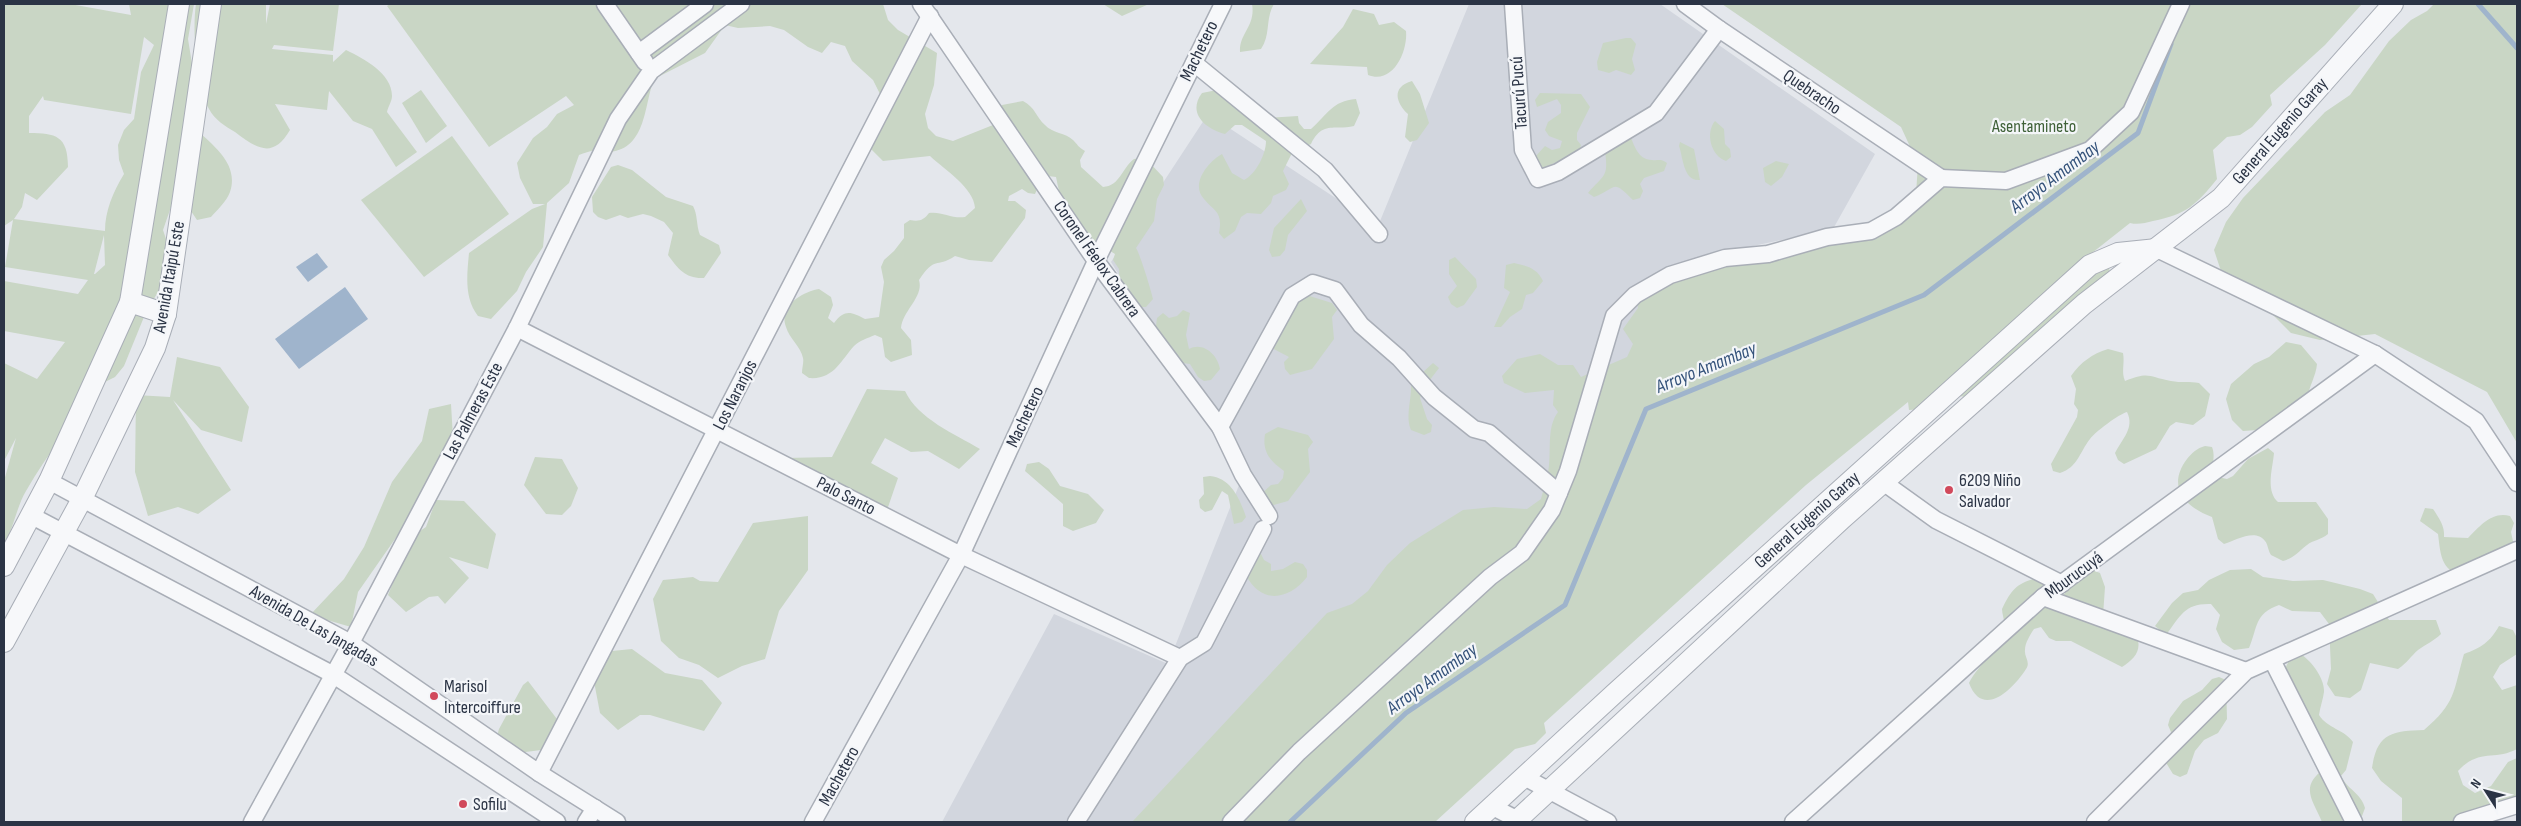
<svg xmlns="http://www.w3.org/2000/svg" width="2521" height="826" font-family="'Sofia Sans Condensed',sans-serif">
  <rect width="100%" height="100%" fill="#e4e7ec"/>
  <!-- built -->
  <polygon fill="#d2d6de" points="1469,4 1660,4 1875,154 1833,229 1701,257 1549,530 1183,822 942,822 1054,614 1168,664 1243,475 1111,262 1208,114 1378,226"/>
  <!-- green -->
  <g fill="#c9d6c5" fill-rule="evenodd">
    <path d="M4 4H70L131 15 129 4H194L188 39 194 76 198 131C215 147 239 165 230 192 227 201 217 210 211 217L197 220 189 208 187 192H173L171 207 163 230 168 245 161 287 146 312 124 366 115 377 101 384C76 419 47 454 26 491 16 508 14 528 4 544V481L16 438 4 461V363L37 379 65 342 4 331V281L78 294 88 280 5 267 13 220 4 226ZM144 37 154 45 141 72 134 119 124 130 118 145 119 160 124 174C113 192 105 211 105 231L14 219 22 207 25 193 37 200 68 167C68 136 56 133 29 133V116L43 96 44 100 131 114ZM104 235 105 265 95 274H94Z"/>
    <path d="M196 4H266V24L270 4H339L333 51 274 45 272 49 333 55V62L346 50C364 59 392 73 392 96 392 101 388 107 387 112L417 152 396 167 372 129 353 121 329 91 327 110 275 104 290 130C273 159 257 149 235 132 225 126 215 120 209 109 196 86 192 30 196 4Z"/>
    <path d="M390 4H883L888 20 898 30 937 53 934 85 925 114 928 128 936 136 953 141 993 125 994 117 1002 105 1023 101C1035 107 1036 117 1045 125 1052 133 1066 133 1073 140 1078 145 1078 147 1085 151L1080 160 1081 167 1103 187C1120 186 1122 168 1134 159L1141 158 1148 161 1163 177 1164 185 1157 199 1154 221 1136 248C1140 254 1151 290 1153 299L1146 307H1138L1119 280V269L1113 260 1115 254 1086 236C1079 216 1075 217 1065 203 1059 195 1058 186 1056 177L1048 176 1038 187 1035 194 1028 193 1022 189 1009 196 1008 201H1015L1026 210 1025 218 992 262 969 260 955 256C935 269 936 255 919 280 924 297 903 310 901 328L911 340 912 355 891 362 885 357 882 338 875 335C868 338 860 340 854 346 841 360 834 380 809 378L802 373C802 368 804 362 803 358 801 347 789 338 786 327 778 306 802 292 819 289L831 297 833 305 828 318 834 323C845 309 851 312 865 319L879 317 884 282 881 267 884 260 894 251 904 238V224L910 220C919 222 924 220 929 213 941 211 952 219 965 217L975 208C974 188 945 170 930 156L883 161 871 149 866 136 879 109 880 94 873 80 852 61 845 46 831 42 822 53 808 47 784 30 770 26 738 28 725 25 705 53 654 79C644 104 647 148 610 152 605 152 600 149 595 150 590 151 584 153 579 155L569 183 547 203 543 247 526 272 517 291 491 319 478 316C464 298 467 275 469 253L532 209 545 204H533L520 178 517 163 533 138 547 127 557 114 574 105 566 96 489 147 387 6Z"/>
    <polygon points="1103,4 1149,4 1122,16"/>
    <path d="M1252 4H1274C1265 19 1271 35 1261 49L1240 52C1239 33 1256 26 1252 4Z"/>
    <path d="M1722 4H2362L2325 45 2270 95 2272 105 2252 127 2240 135 2227 137 2213 150 2217 179C2196 205 2187 214 2153 221 2145 223 2138 225 2130 223L2078 264 2110 258 2109 273 2020 376 2007 386 1994 394 1979 397 1951 396 1923 409 1909 410 1908 402 1806 485 1544 723 1546 733 1535 744 1515 749 1435 822H1132L1327 613 1352 604 1368 591 1387 565 1410 543 1463 510 1494 507 1527 509 1541 499C1544 488 1548 476 1549 465 1551 447 1547 427 1558 412L1553 405 1554 390 1525 393 1504 383 1502 376 1517 359 1540 354 1558 365H1573L1581 377 1627 357 1633 344 1623 329 1638 308 1637 300 1653 274 1680 263 1711 256 1869 235 1916 194 1918 164 1901 127Z"/>
    <polygon points="2434,4 2517,4 2517,443 2487,392 2375,334 2320,340 2291,333 2271,313 2223,277 2214,250 2226,222 2243,198 2325,112 2350,95 2389,41 2411,20 2427,11"/>
    <path d="M1353 9 1374 14 1379 25 1394 22 1406 31C1408 51 1393 85 1368 75L1367 67 1310 64 1343 27Z"/>
    <polygon points="1626,38 1631,38 1636,44 1632,59 1635,70 1631,75 1616,70 1609,73 1598,70 1597,62 1603,43"/>
    <path d="M1412 81 1420 94 1429 123 1417 140 1410 142 1405 137 1408 114C1396 103 1391 87 1412 81Z"/>
    <polygon points="421,90 447,126 426,143 402,103"/>
    <path d="M1217 90 1268 118 1298 116 1299 123 1304 129H1311C1328 114 1332 101 1356 99L1360 113 1354 126C1337 131 1322 120 1311 144L1292 153 1283 171 1289 184 1286 190 1273 196 1271 203 1261 214 1247 213 1241 217 1235 231 1224 239 1219 233C1223 212 1215 212 1204 199 1190 184 1208 162 1222 154L1232 173 1244 180C1256 174 1266 154 1266 141L1242 125H1235L1225 134C1205 129 1187 113 1202 93Z"/>
    <polygon points="1540,93 1581,94 1590,107 1577,133 1577,140 1581,145 1579,152 1543,168 1537,164 1535,157 1545,146 1552,150 1560,148 1562,141 1549,136 1545,130 1548,122 1561,113 1561,105 1557,99 1537,107 1535,100"/>
    <path d="M1715 121 1724 129 1725 144 1730 149 1731 157 1726 161C1711 156 1705 133 1715 121Z"/>
    <path d="M1630 135C1634 145 1638 160 1652 160 1659 161 1660 158 1667 163L1664 171 1644 178 1640 184 1643 191 1640 198 1633 200C1611 178 1618 188 1594 197L1588 193C1603 175 1609 178 1605 152Z"/>
    <polygon points="452,136 509,214 424,277 361,200"/>
    <path d="M1680 142 1694 149 1700 180C1683 182 1683 156 1679 146Z"/>
    <polygon points="1776,161 1789,164 1782,177 1771,186 1765,182 1763,168"/>
    <path d="M618 165 632 170 666 197 693 206C698 215 696 225 700 235L719 245 721 253 704 278C686 279 678 269 668 255L673 233 664 222 651 216 643 214 628 218 620 215 606 220 598 217 593 212 592 197 611 167Z"/>
    <polygon points="1301,199 1307,211 1288,235 1285,250 1280,256 1272,257 1269,250 1274,228"/>
    <polygon points="1455,257 1476,279 1477,287 1464,305 1457,308 1451,304 1448,297 1457,286 1449,274 1449,260"/>
    <path d="M1514 263C1527 266 1537 268 1543 281L1533 293 1526 295 1522 309 1510 317 1501 327H1494L1510 292 1504 288 1506 265Z"/>
    <polygon points="1303,294 1332,303 1337,310 1332,317 1334,339 1312,369 1290,375 1285,369 1284,362 1289,357 1268,346"/>
    <path d="M1183 310 1190 313 1186 335 1189 349C1203 341 1218 355 1220 369L1211 380 1204 381 1198 377 1190 364 1175 362 1156 326 1157 318 1163 313 1169 318 1177 316Z"/>
    <path d="M2286 342 2301 345 2317 364C2316 377 2308 387 2308 399L2258 430 2243 431 2232 420 2226 399 2231 384 2254 364 2269 357Z"/>
    <path d="M2108 349 2123 353C2125 363 2121 372 2125 381 2150 371 2148 377 2171 381 2181 383 2190 381 2199 383L2210 394 2205 416 2193 425 2176 422 2170 426 2156 449 2124 464 2118 460 2115 453C2122 439 2135 428 2127 412 2119 414 2095 432 2090 439 2079 453 2078 467 2060 473L2053 471 2051 464 2077 417 2078 410 2074 404 2076 389 2071 376C2081 362 2092 354 2108 349Z"/>
    <polygon points="177,357 220,367 249,407 242,442 201,430 173,400 231,490 198,514 178,507 148,516 135,472 136,395 170,397"/>
    <path d="M1433 363 1439 368 1426 385 1420 398 1427 419 1432 425 1431 432 1424 435 1411 430C1405 416 1412 399 1411 383Z"/>
    <path d="M867 389 905 391C918 419 955 434 980 449L959 469 928 451 911 452 885 438 871 463 898 478 886 513 785 458 832 457Z"/>
    <polygon points="451,404 453,438 439,476 358,592 351,627 310,615 344,579 364,547 392,482 422,441 429,409"/>
    <path d="M1278 427 1308 435 1313 442 1308 449 1310 472 1288 501 1266 507 1260 495 1271 485 1278 484 1283 478 1284 471C1270 461 1262 452 1265 434Z"/>
    <path d="M2205 446 2212 447C2216 457 2211 465 2213 476L2227 479 2233 476 2248 459 2268 448 2274 453C2273 467 2265 491 2278 502H2316L2328 519V534C2321 540 2313 540 2307 545 2298 552 2294 558 2283 561L2271 555C2268 551 2268 544 2265 541 2255 528 2235 541 2224 544L2218 539 2212 517C2185 507 2166 487 2187 459 2192 453 2197 448 2205 446Z"/>
    <polygon points="535,457 562,459 578,488 571,506 562,515 546,514 524,485"/>
    <polygon points="1039,462 1049,469 1060,486 1088,494 1104,510 1096,523 1073,531 1063,526 1063,504 1025,471 1027,464"/>
    <path d="M1210 476C1231 478 1240 499 1246 517L1242 522 1234 524 1228 495 1222 491 1212 510 1205 512 1200 508 1199 500 1204 494 1203 477Z"/>
    <polygon points="436,500 464,501 496,534 488,569 449,557 469,578 445,604 438,596 429,597 406,612 388,595 396,575 420,531 426,527"/>
    <path d="M2425 508 2433 509C2439 518 2445 526 2444 537L2468 538C2480 526 2492 511 2510 516L2514 523 2511 532 2514 546 2454 572C2440 566 2440 548 2438 534L2420 521Z"/>
    <polygon points="808,516 808,570 779,611 765,659 742,666 718,678 699,665 679,658 661,641 653,599 663,580 693,577 700,581 718,582 753,523"/>
    <path d="M1252 554H1261L1264 560 1271 564V571L1283 569 1295 562 1303 564 1307 570V577C1289 600 1261 605 1246 575Z"/>
    <path d="M2251 569 2263 577 2293 581 2323 580 2360 589 2373 594 2389 620H2436L2441 634C2434 641 2426 644 2418 650 2411 656 2407 663 2398 669L2370 663 2361 690 2350 698 2335 696 2327 684 2331 669 2329 624 2320 612 2292 611 2279 605C2254 614 2258 627 2249 648L2234 650 2222 642 2216 629 2220 615 2211 604C2185 603 2181 615 2166 635L2155 626 2172 603 2183 593 2198 590 2209 580 2230 570Z"/>
    <path d="M2092 570 2100 573 2105 587 2103 616 2137 637C2142 651 2134 659 2122 667L2071 641H2056L2049 638 2041 627 2034 629C2030 635 2025 643 2025 650 2024 657 2031 662 2026 669 2014 688 1983 720 1969 683 1979 663 2001 649 2004 625 2005 621 2002 614 2002 609 2012 588 2018 582 2041 577L2058 600 2080 578Z"/>
    <path d="M2499 626 2513 630 2517 638V654L2500 665 2493 677 2502 690 2517 685V749C2495 761 2479 748 2458 771L2463 785 2475 793 2491 786 2508 762 2517 758V796L2506 801 2486 822H2402V798L2381 781 2372 768C2377 733 2392 731 2424 730 2456 703 2453 692 2464 654 2481 648 2490 642 2499 626Z"/>
    <polygon points="632,649 665,673 702,680 722,703 704,731 650,715 640,715 618,730 600,713 592,671 602,652"/>
    <path d="M2299 653C2310 659 2325 678 2324 692 2323 700 2320 707 2319 715 2328 729 2344 729 2353 742L2346 770 2341 776C2347 789 2361 793 2365 808L2362 816 2355 817 2348 814 2342 818 2343 822H2322C2313 800 2299 787 2324 769L2283 673 2292 654Z"/>
    <polygon points="2219,677 2226,680 2227,719 2218,733 2204,740 2195,751 2187,774 2180,777 2173,774 2165,761 2171,732 2168,725 2170,718 2183,701 2202,690 2212,679"/>
    <polygon points="528,681 563,727 548,758 541,750 518,753 495,743 499,729 523,685"/>
  </g>
  <!-- water -->
  <g fill="#9fb4cc">
    <polygon points="317,253 328,267 308,282 296,267"/>
    <polygon points="345,287 368,319 299,369 275,339"/>
  </g>
  <g fill="none" stroke-linecap="round" stroke-linejoin="round">
    <!-- stream -->
    <g stroke="#9fb4cc" stroke-width="5">
      <polyline points="2478,4 2517,48"/>
      <polyline points="1290,822 1406,713 1565,605 1646,409 1924,295 2138,133 2171,44"/>
    </g>
    <!-- minor casing -->
    <g stroke="#a9aeb7" stroke-width="19">
      <g id="minor">
        <polyline points="605,4 645,62"/>
        <polyline points="921,4 1096,261 1220,427 1243,475 1269,516"/>
        <polyline points="1513,4 1523,150 1538,179 1558,172 1656,113 1719,29"/>
        <polyline points="1685,4 1719,29 1941,178"/>
        <polyline points="639,53 705,4"/>
        <polyline points="1194,63 1325,170 1379,234"/>
        <polyline points="2157,249 2375,354 2476,421 2517,483"/>
        <polyline points="517,328 961,555 1180,658"/>
        <polyline points="1220,427 1292,296 1313,283 1335,290 1361,325 1399,358 1434,397 1474,429 1489,433 1559,493"/>
        <polyline points="49,481 351,643 539,773 617,822"/>
        <polyline points="1883,482 1936,520 2062,584"/>
        <polyline points="32,516 332,674 557,822"/>
        <polyline points="2043,597 2246,671"/>
        <polyline points="2272,660 2354,822"/>
        <polyline points="539,773 930,16"/>
        <polyline points="1524,777 1608,822"/>
        <polyline points="1491,806 1522,822"/>
        <polyline points="252,822 351,643 517,328 618,119 651,71 741,4"/>
        <polyline points="586,822 595,808"/>
        <polyline points="813,822 961,555 1096,261 1223,4"/>
        <polyline points="1076,822 1180,658 1204,643 1263,529"/>
        <polyline points="1231,822 1299,752 1490,577 1522,553 1552,510 1568,471 1614,316 1635,295 1670,275 1725,258 1768,254 1827,237 1871,231 1896,217 1941,178 2006,181 2090,150 2131,112 2181,4"/>
        <polyline points="1793,822 2043,597 2375,354"/>
        <polyline points="2095,822 2246,671 2517,550"/>
        <polyline points="2462,822 2517,805"/>
      </g>
    </g>
    <!-- tertiary casing -->
    <g stroke="#a9aeb7" stroke-width="22">
      <g id="tertiary">
        <polyline points="130,302 166,314"/>
        <polyline points="4,566 49,481 130,302 179,4"/>
        <polyline points="4,642 82,499 155,348 166,314 211,4"/>
        <polyline points="1475,822 1615,693 2090,265 2118,253 2157,249"/>
        <polyline points="1515,822 1842,519 2084,304 2221,198 2393,4"/>
      </g>
    </g>
    <!-- minor -->
    <use href="#minor" stroke="#f7f8fa" stroke-width="16"/>
    <!-- tertiary -->
    <use href="#tertiary" stroke="#f7f8fa" stroke-width="20"/>
  </g>
  <!-- markers -->
  <g fill="#d1495b" stroke="#f4f6f9" stroke-width="2">
    <circle cx="1949" cy="490" r="5"/>
    <circle cx="434" cy="696" r="5"/>
    <circle cx="463" cy="804" r="5"/>
  </g>
  <g text-anchor="middle" dominant-baseline="central" stroke-width="4.5" stroke-linejoin="round" paint-order="stroke">
    <!-- street labels -->
    <g font-size="18" fill="#2b3445" stroke="#f4f6f9">
      <text transform="translate(1199 51) rotate(-64)">Machetero</text>
      <text transform="translate(1812 92) rotate(34)">Quebracho</text>
      <text transform="translate(1519 93) rotate(-94)">Tacurú Pucú</text>
      <text transform="translate(2280 131) rotate(-49)">General Eugenio Garay</text>
      <text transform="translate(1097 259) rotate(55)">Coronel Féelox Cabrera</text>
      <text transform="translate(169 277) rotate(-80)">Avenida Itaipú Este</text>
      <text transform="translate(735 395) rotate(-63)">Los Naranjos</text>
      <text transform="translate(473 411) rotate(-62)">Las Palmeras Este</text>
      <text transform="translate(1025 417) rotate(-65)">Machetero</text>
      <text transform="translate(846 496) rotate(27)">Palo Santo</text>
      <text transform="translate(1807 520) rotate(-42)">General Eugenio Garay</text>
      <text transform="translate(2074 575) rotate(-36)">Mburucuyá</text>
      <text transform="translate(314 626) rotate(30)">Avenida De Las Jangadas</text>
      <text transform="translate(839 776) rotate(-61)">Machetero</text>
    </g>
    <!-- park labels -->
    <g font-size="18" fill="#3f6138" stroke="#f4f6f9">
      <text x="2034" y="126">Asentamineto</text>
    </g>
    <!-- poi labels -->
    <g font-size="18" fill="#2b3445" stroke="#f4f6f9" text-anchor="start">
      <text x="1959" y="480">6209 Niño<tspan x="1959" dy="21">Salvador</tspan></text>
      <text x="444" y="686">Marisol<tspan x="444" dy="21">Intercoiffure</tspan></text>
      <text x="473" y="804">Sofilu</text>
    </g>
    <!-- water labels -->
    <g font-size="19" font-style="italic" fill="#34527a" stroke="#f4f6f9">
      <text transform="translate(2055 177) rotate(-37)">Arroyo Amambay</text>
      <text transform="translate(1706 368) rotate(-22)">Arroyo Amambay</text>
      <text transform="translate(1432 679) rotate(-36)">Arroyo Amambay</text>
    </g>
  </g>
  <!-- border -->
  <rect width="2521" height="826" fill="none" stroke="#2b3445" stroke-width="10"/>
  <!-- north arrow -->
  <g transform="translate(2486 791) rotate(306)" stroke="#f4f6f9" stroke-width="4" paint-order="stroke">
  <path d="M0-4L9 19L0 12L-9 19Z" fill="#2b3445"/>
  <text y="-8" font-size="14" font-weight="bold" text-anchor="middle" fill="#2b3445">N</text>
  </g>
</svg>
